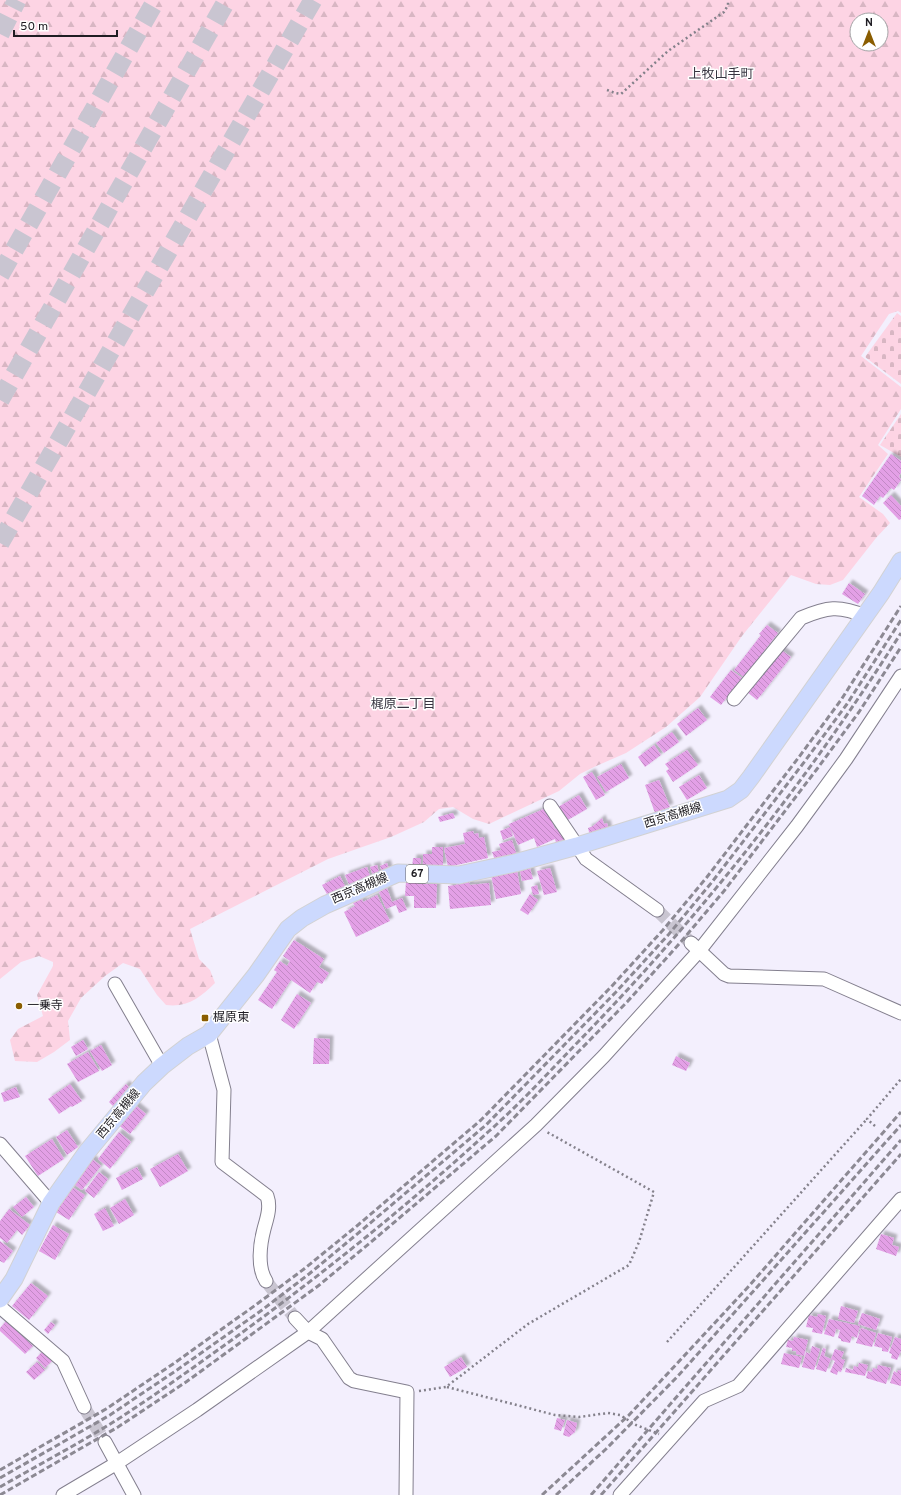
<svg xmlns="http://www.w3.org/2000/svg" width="901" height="1495" font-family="Overpass,'Noto Sans JP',sans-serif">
  <defs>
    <pattern id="forest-firs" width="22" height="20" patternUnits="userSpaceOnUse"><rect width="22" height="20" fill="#fdd4e4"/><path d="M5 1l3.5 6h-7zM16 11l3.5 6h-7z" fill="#d8b6c3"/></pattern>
    <pattern id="cemetery-stones" width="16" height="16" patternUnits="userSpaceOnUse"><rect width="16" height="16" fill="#fdd4e4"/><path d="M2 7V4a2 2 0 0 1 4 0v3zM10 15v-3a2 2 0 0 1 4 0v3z" fill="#d8b6c3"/></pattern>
    <pattern id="building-back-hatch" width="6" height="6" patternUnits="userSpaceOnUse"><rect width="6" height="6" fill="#e3a0e6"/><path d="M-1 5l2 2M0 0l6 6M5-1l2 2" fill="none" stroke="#c289c5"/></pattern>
    <filter id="shadow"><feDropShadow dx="3.5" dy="-3.5" stdDeviation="1" flood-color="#0004"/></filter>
  </defs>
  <rect width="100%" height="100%" fill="#f3effd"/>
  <!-- forest -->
  <path fill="url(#forest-firs)" fill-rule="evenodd" d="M0 0H901V313L898 311 889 314 861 356 901 387V409L878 445 888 454 859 497 883 514 890 523 876 538 843 580 830 585 816 584 791 575 742 636 700 697 666 727 626 753 594 767 580 774 559 791 489 824 473 819 453 807 439 809 424 822 391 837 328 859 190 929 199 959 210 970 215 983C201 997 187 1008 166 1005L157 995 140 969 123 963 105 976 81 998 68 1021 70 1040 54 1052 37 1062 15 1061 10 1040 18 1029 43 1016 37 995 53 966V962L39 956 21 962 0 979ZM857 20H881V44H857Z"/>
  <!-- cemetery -->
  <g fill="url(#cemetery-stones)">
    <polygon points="897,313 901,316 901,384 865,357"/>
    <polygon points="901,414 901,457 880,445"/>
  </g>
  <!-- building -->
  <g fill="url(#building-back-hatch)" filter="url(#shadow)">
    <polygon points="891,454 901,461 901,473 899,476 901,480 894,490 891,488 883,498 880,496 874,505 862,496"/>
    <polygon points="891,495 901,506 901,519 899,520 883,503"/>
    <polygon points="849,583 865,594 858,604 842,594"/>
    <polygon points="767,625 778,633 744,677 734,670 761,635 759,634"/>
    <polygon points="780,649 791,657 757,700 747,692"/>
    <polygon points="731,670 742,678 721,705 710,697"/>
    <polygon points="698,708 707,720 686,736 677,724"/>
    <polygon points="672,732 679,742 664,753 656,743"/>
    <polygon points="654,745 661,755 645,767 638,757"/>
    <polygon points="687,750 698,765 673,782 666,771 669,769 665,764"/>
    <polygon points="621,764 629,778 606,792 597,777"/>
    <polygon points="592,772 605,795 596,800 583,777"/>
    <polygon points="699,775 707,788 687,800 679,787"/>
    <polygon points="659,780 670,807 655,813 645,785"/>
    <polygon points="579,795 587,809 566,821 558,807"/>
    <polygon points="546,808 555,829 562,826 569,841 557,846 555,839 537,847 534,838 518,845 509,824"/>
    <polygon points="453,813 455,818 440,822 438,817"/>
    <polygon points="602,818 604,824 607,823 609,831 590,836 588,828 593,826"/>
    <polygon points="510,827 513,836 503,840 500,831"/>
    <polygon points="473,831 474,834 478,833 479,838 484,837 488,858 448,867 444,848 465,844 463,833"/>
    <polygon points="512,840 517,856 495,860 492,852 501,850 499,844"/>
    <polygon points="432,847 443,847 443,867 423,866 423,854 432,854"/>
    <polygon points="413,858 421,858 420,869 412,869"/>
    <polygon points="387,863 390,872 383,874 380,866"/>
    <polygon points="377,865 380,876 374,878 370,867"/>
    <polygon points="367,867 371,879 350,887 345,875"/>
    <polygon points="530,868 533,879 522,881 520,871"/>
    <polygon points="550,868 557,892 544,895 537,871"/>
    <polygon points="517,870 521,894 496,899 491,875"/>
    <polygon points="340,876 347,890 329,898 322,885"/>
    <polygon points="406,881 418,881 418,884 437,884 436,908 414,908 414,896 405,896"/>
    <polygon points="469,881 470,885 489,883 491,905 450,909 448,886 456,885 456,882"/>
    <polygon points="537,885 539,894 533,895 531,887"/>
    <polygon points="387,888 392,902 402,898 407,910 399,913 396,905 386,909 379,892"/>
    <polygon points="530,894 538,900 528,915 520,910"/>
    <polygon points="377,895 390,921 356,937 344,912 355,906 353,903 362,899 363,902"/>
    <polygon points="294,940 324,959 319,967 329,973 322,984 317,982 310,993 291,980 272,1009 258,1000 277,972 274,970 280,961 287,966 290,961 283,956"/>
    <polygon points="297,994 311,1003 294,1029 281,1020"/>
    <polygon points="314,1038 330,1039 329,1064 313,1064"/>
    <polygon points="83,1040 88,1049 76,1056 71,1047"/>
    <polygon points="101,1045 112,1065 102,1071 90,1051"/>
    <polygon points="88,1052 99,1071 78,1082 67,1064"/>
    <polygon points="676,1056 690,1063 686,1071 672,1065"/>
    <polygon points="70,1084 82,1101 72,1107 71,1106 59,1114 48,1099"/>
    <polygon points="126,1084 132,1090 115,1108 109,1102"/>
    <polygon points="16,1087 20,1097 4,1102 1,1093"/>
    <polygon points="134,1104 146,1114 130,1134 117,1124"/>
    <polygon points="67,1130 78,1147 67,1155 56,1137"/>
    <polygon points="119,1132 131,1142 110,1169 98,1159"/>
    <polygon points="52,1139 64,1159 38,1176 25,1156"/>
    <polygon points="178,1154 188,1171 160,1187 150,1169"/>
    <polygon points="91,1158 101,1166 82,1190 71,1182"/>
    <polygon points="137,1167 143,1179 122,1190 116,1178"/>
    <polygon points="99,1172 108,1179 94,1198 85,1191"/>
    <polygon points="72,1187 85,1195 69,1220 56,1212"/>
    <polygon points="26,1197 34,1207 22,1217 13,1207"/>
    <polygon points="125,1199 134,1215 119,1224 110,1208"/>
    <polygon points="105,1208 114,1226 103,1231 94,1214"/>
    <polygon points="9,1209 30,1225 22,1235 17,1230 7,1243 0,1238 0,1221"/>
    <polygon points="53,1225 69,1234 55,1260 39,1251"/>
    <polygon points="881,1234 894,1238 892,1245 899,1247 896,1256 876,1249"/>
    <polygon points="0,1241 13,1251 4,1263 0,1261"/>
    <polygon points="31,1283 48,1296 29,1320 12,1306"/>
    <polygon points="841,1306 858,1311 854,1323 838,1319"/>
    <polygon points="862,1313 880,1319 876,1330 858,1324"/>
    <polygon points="818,1314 826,1316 822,1334 812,1332 813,1328 806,1327 809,1315 817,1317"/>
    <polygon points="829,1319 860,1326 857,1338 852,1336 850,1343 841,1341 841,1339 838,1338 840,1330 836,1329 834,1337 824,1334"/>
    <polygon points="6,1321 33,1346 25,1354 0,1331 0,1328"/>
    <polygon points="51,1322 55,1325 48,1334 44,1330"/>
    <polygon points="861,1328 876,1333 872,1347 856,1343"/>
    <polygon points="878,1333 892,1337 888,1352 882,1351 882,1348 874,1346"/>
    <polygon points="794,1337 808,1340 804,1356 796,1354 796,1351 792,1351 792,1348 786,1347 788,1340 793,1341"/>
    <polygon points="895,1337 901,1339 901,1351 897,1360 891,1358 892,1354 889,1353"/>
    <polygon points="812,1346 820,1349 814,1370 802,1367 806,1352 810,1354"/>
    <polygon points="823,1348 826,1349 824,1356 831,1359 826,1372 816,1369"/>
    <polygon points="835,1349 844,1352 841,1359 845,1360 841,1372 838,1371 837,1375 830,1372 835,1361 831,1359"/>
    <polygon points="44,1350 53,1360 45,1368 36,1358"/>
    <polygon points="784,1353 802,1357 799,1368 781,1364"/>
    <polygon points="461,1357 467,1367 450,1377 444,1367"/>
    <polygon points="37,1362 45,1370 34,1380 26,1372"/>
    <polygon points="859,1363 868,1365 865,1376 845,1372 846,1368 853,1370 854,1366 858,1367"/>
    <polygon points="878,1365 891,1368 886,1384 866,1378 868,1371 872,1372 873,1368 877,1369"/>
    <polygon points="898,1370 901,1371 901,1386 890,1383 894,1371 897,1373"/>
    <polygon points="557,1418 565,1420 561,1431 554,1429"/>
    <polygon points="567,1420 577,1423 575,1432 569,1437 563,1435"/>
  </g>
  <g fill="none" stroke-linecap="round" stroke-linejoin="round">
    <!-- minor-tunnel -->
    <g stroke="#c9c5d1" stroke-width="13" stroke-dasharray="13 6" stroke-linecap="butt">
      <polyline points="657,910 691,943"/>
      <polyline points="266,1281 295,1318"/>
      <polyline points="84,1407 105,1442"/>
    </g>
    <!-- highway-tunnel -->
    <g stroke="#c9c5d1" stroke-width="19" stroke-dasharray="19 10" stroke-linecap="butt">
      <polyline points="0,34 17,0"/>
      <polyline points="0,275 156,0"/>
      <polyline points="0,400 227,0"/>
      <polyline points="0,543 313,0"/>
    </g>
    <!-- minor casing -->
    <g stroke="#837f8e" stroke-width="15">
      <g id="minor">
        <path d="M734 699 801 618C827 607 839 605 865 616"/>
        <polyline points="550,806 586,859 657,910"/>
        <polyline points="691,943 724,974 729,976 824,979 901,1013"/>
        <polyline points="115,984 162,1066"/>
        <path d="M209 1034 224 1090 222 1162 267 1196C271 1207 267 1218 264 1229 260 1244 257 1267 266 1281"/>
        <polyline points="0,1144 51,1203"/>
        <polyline points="0,1307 63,1361 84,1407"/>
        <polyline points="295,1318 308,1332 322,1339 349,1378 354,1381 407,1392 406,1495"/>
        <polyline points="105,1442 134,1495"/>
        <polyline points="63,1495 117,1463 197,1410 308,1332 536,1125 604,1056 699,951 797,826 846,759 901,676"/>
        <polyline points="620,1495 704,1401 738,1386 901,1199"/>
      </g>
    </g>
    <!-- major casing -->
    <g stroke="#d2d2d3" stroke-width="19">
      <polyline id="major" points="0,1299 14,1279 51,1203 87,1152 144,1083 162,1066 188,1046 209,1034 256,975 288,929 302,918 325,905 398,873 459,875 515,863 577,846 728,799 741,790 751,777 881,593 901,561"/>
    </g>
    <!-- path -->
    <g stroke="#84818b" stroke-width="2.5" stroke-dasharray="2 3" stroke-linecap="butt">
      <polyline points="607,90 615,93 621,94 668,51 724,12 728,5 728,0"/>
      <polyline points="875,1126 867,1119 901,1079"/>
      <polyline points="667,1342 867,1119"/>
      <polyline points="447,1387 555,1415 579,1417 608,1413 620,1415 636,1425 659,1434"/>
      <polyline points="419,1391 446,1387 528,1324 629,1265 639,1242 654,1192 547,1132"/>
    </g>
    <!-- minor -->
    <use href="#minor" stroke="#fff" stroke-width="13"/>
    <!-- major -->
    <use href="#major" stroke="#ccd9fe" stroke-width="17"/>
    <!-- rail -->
    <g stroke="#8c8993" stroke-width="3" stroke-dasharray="6 3" stroke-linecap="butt">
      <polyline points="0,1470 106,1409 173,1364 257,1304 304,1269 358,1225 481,1120 611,987 663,930 707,877 799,757 841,700 901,606"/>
      <polyline points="0,1478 110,1415 177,1370 262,1310 309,1274 362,1230 486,1125 616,992 669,934 712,882 805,761 847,704 901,620"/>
      <path d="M0 1487C38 1465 78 1444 115 1421 154 1396 191 1369 229 1342 319 1277 406 1207 488 1132 520 1104 548 1073 577 1043 699 918 808 780 901 633"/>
      <polyline points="0,1495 118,1427 186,1382 270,1321 318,1286 371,1242 496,1136 627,1002 679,944 724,891 817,769 859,712 901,647"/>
      <polyline points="542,1495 629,1415 671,1370 749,1286 901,1112"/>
      <polyline points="556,1495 606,1449 678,1376 901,1125"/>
      <polyline points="591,1495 901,1140"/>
      <polyline points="601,1495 901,1154"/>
    </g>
  </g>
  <!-- markers -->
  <g fill="#8a5d00" stroke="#fff" stroke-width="1.5">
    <circle cx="19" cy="1006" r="4"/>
    <rect x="201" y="1014" width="8" height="8" rx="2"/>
  </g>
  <g text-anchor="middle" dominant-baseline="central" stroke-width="3" stroke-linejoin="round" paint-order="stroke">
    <!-- shield labels -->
    <rect fill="#fff" stroke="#626165" stroke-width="1" x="406" y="865" width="22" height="18" rx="3"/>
    <g font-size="11" font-weight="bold" fill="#1f1d23">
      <text x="417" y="874">67</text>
    </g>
    <!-- street labels -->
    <g font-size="12" fill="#1f1d23" stroke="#fff">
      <text transform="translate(673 816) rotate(-17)">西京高槻線</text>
      <text transform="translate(360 889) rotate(-23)">西京高槻線</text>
      <text transform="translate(119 1114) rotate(-50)">西京高槻線</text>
    </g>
    <!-- poi labels -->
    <g font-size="12" fill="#1f1d23" stroke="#fff" text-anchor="start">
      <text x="27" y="1006">一乗寺</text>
      <text x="213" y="1018">梶原東</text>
    </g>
    <!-- neighbourhood labels -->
    <g font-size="13" fill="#373440" stroke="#fff">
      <text x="721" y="75">上牧山手町</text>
      <text x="403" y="705">梶原二丁目</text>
    </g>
  </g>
  <!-- north arrow -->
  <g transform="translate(869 32)"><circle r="19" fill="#ffffff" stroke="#a5a5a7"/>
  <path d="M0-3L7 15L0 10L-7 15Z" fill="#8a5d00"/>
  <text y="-6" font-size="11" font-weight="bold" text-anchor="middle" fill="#1f1d23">N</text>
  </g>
  <!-- scale -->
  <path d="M14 30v6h103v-6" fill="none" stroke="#1f1d23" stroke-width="2"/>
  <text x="20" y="30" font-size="12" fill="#1f1d23" stroke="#ffffff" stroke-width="3" paint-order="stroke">50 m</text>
</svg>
